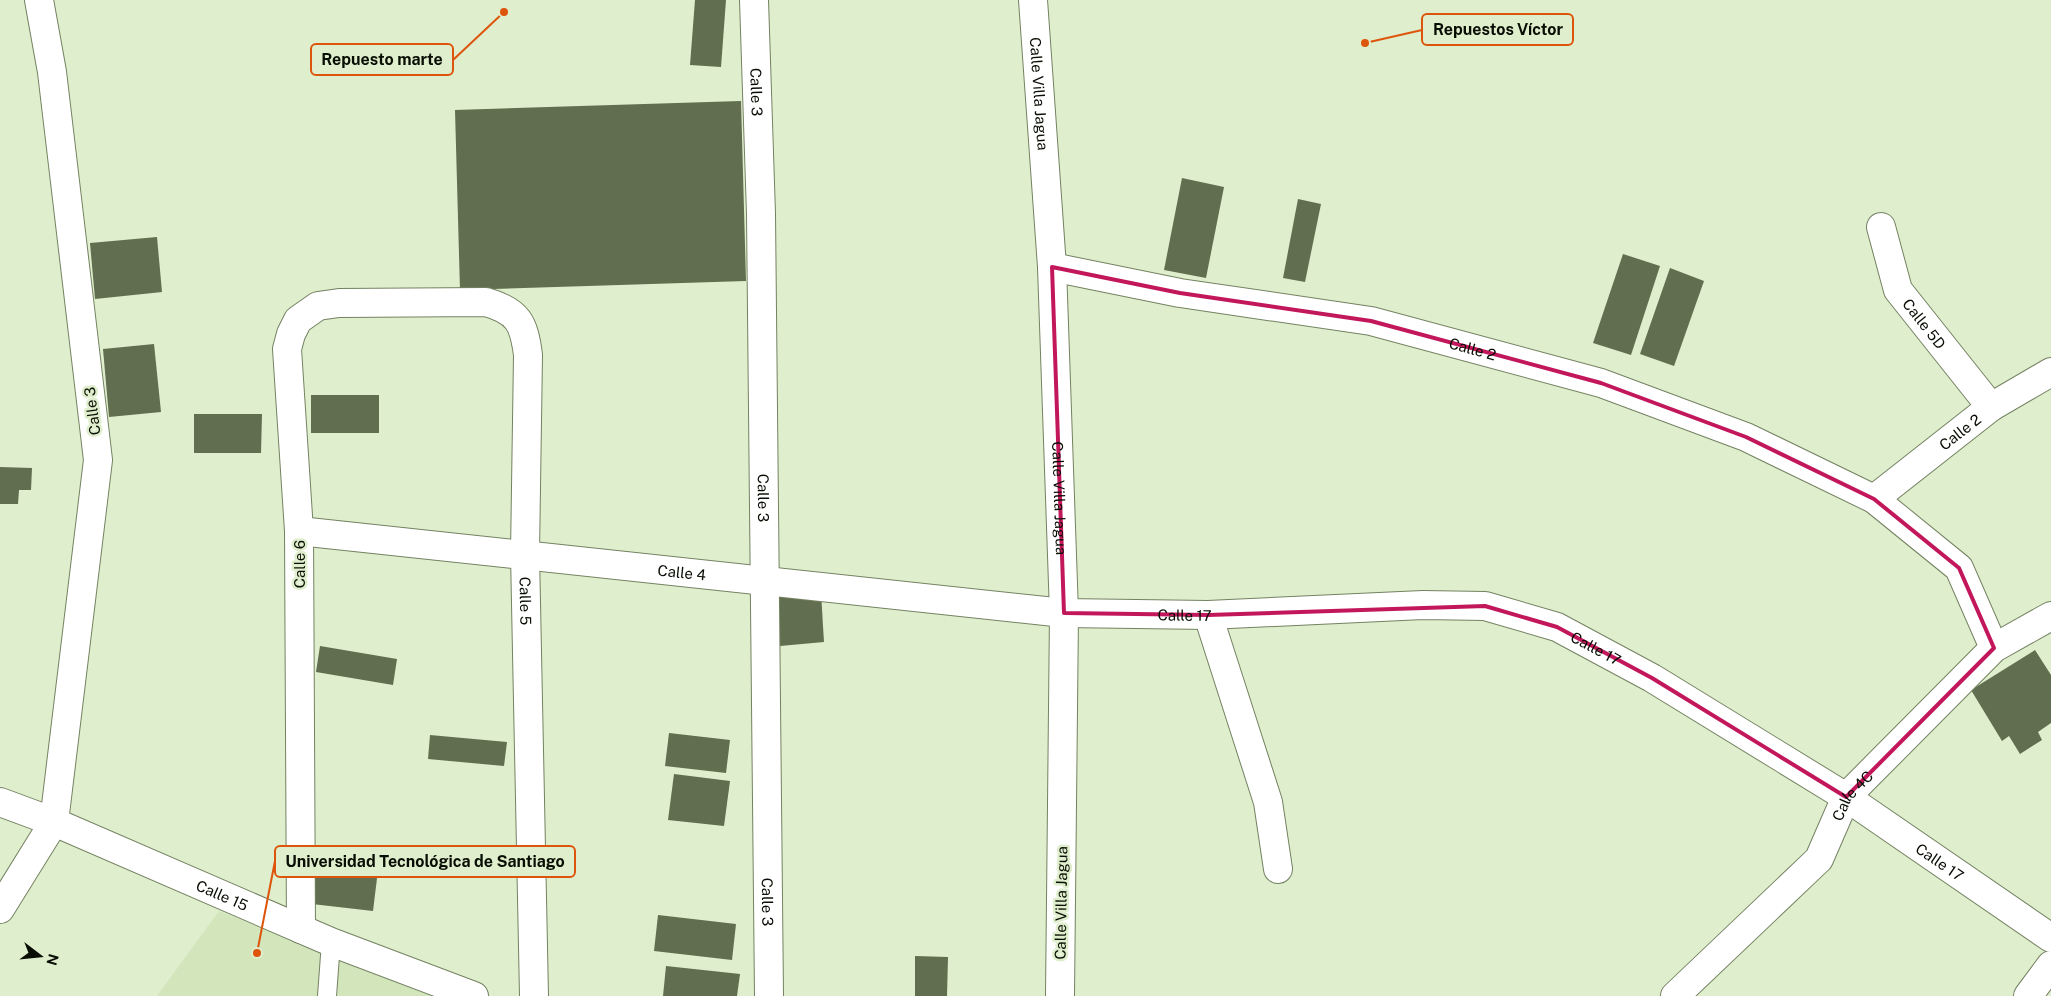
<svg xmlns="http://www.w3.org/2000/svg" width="2051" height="996" font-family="'Public Sans',sans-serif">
  <rect width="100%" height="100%" fill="#dfeecc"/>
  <!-- built -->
  <polygon fill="#d2e5bb" points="219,911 431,996 157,996"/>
  <!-- building -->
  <g fill="#616e4f">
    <polygon points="695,0 726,0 721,67 690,65"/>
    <polygon points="741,101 746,281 460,290 455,110"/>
    <polygon points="1182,178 1224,187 1206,278 1164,270"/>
    <polygon points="1298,199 1321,204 1305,282 1283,278"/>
    <polygon points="157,237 162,292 95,299 90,243"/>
    <polygon points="1623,254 1660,266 1631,355 1593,343"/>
    <polygon points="1670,268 1704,281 1674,366 1640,354"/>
    <polygon points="154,344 161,412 109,417 103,349"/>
    <rect x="311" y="395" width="68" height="38"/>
    <polygon points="194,414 262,414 261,453 194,453"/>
    <polygon points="0,467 32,468 31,490 19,490 18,504 0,504"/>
    <polygon points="821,593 824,642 780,646 776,596"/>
    <polygon points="320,646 397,659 393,685 316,672"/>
    <polygon points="2035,650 2051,675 2051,723 2038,732 2042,740 2020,754 2009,736 2002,741 1971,690"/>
    <polygon points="669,733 730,740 726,773 665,766"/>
    <polygon points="430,735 507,742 504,766 428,759"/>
    <polygon points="674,774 730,781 724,826 668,820"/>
    <polygon points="317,863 378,870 373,911 312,904"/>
    <polygon points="658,915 736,924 732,960 654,951"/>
    <polygon points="915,956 948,957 947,996 915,996"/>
    <polygon points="666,966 740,974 737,996 663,996"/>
  </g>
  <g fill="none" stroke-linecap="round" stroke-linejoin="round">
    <!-- lane casing -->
    <g stroke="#748262" stroke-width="20">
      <polyline id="lane" points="327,996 331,942"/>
    </g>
    <!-- street casing -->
    <g stroke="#748262" stroke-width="30">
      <g id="street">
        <path id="s1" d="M754 0 761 214 769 996"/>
        <path id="s2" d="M1033 0 1052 267 1064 613 1060 996"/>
        <path id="s3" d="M1881 227 1898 290 1991 407"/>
        <path id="s4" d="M1052 267 1180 293 1371 321 1601 383 1746 437 1874 499 1959 568 1994 648"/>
        <path id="s5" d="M1874 499 1991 407 2051 372"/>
        <path id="s6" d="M299 531 1064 613 1208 615 1423 605 1485 606 1557 627 1652 678 1846 797 2051 938"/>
        <polyline points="1208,615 1268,802 1278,869"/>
        <path id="s7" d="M0 802 54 822 331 942 474 996"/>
        <polyline points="0,909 54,822 98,460 52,72 39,0"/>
        <path id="s8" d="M301 929 299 531 287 349 291 334 298 320 318 306 339 303 486 302C518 311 524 323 528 355L525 554 534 996"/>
        <path id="s9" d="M1675 996 1819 859 1846 797 1994 648 2051 616"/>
        <polyline points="2028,996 2051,965"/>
      </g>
    </g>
    <!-- lane -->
    <use href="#lane" stroke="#fff" stroke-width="18"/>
    <!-- street -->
    <use href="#street" stroke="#fff" stroke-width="28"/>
  </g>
  <!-- marked area -->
  <path fill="none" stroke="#c2185b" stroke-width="4" stroke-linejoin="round" d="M1052 267 1180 293 1371 321 1601 383 1746 437 1874 499 1959 568 1994 648 1846 797 1652 678 1557 627 1485 606 1208 615 1064 613Z"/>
  <g text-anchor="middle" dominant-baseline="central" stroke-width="5" stroke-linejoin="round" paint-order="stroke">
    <!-- street labels -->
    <g font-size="15" fill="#090e04" stroke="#dfeecc">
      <text stroke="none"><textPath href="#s1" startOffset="92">Calle 3</textPath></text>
      <text stroke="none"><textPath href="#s2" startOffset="94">Calle Villa Jagua</textPath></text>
      <text stroke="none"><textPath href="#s3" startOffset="108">Calle 5D</textPath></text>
      <text stroke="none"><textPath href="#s4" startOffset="429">Calle 2</textPath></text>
      <text transform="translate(92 411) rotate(-97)">Calle 3</text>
      <text stroke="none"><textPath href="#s5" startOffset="109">Calle 2</textPath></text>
      <text stroke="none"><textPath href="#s1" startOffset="498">Calle 3</textPath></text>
      <text stroke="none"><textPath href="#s2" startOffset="499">Calle Villa Jagua</textPath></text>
      <text transform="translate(299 564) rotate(-90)">Calle 6</text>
      <text stroke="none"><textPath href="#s6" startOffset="385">Calle 4</textPath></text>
      <text stroke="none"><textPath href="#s8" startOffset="1124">Calle 5</textPath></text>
      <text stroke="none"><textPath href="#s6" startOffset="890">Calle 17</textPath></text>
      <text stroke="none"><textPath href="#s6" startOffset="1310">Calle 17</textPath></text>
      <text stroke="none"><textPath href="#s9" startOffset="271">Calle 4C</textPath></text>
      <text stroke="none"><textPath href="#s6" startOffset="1715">Calle 17</textPath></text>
      <text stroke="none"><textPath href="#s7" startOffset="241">Calle 15</textPath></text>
      <text stroke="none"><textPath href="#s1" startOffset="902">Calle 3</textPath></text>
      <text transform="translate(1061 903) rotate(-89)">Calle Villa Jagua</text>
    </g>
  </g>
  <!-- callouts -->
  <path fill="none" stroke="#dd550c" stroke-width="2" d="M1365 43L1422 30M504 12L453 60M257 953L275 861"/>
  <g fill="#dd550c" stroke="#dfeecc" stroke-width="2">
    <circle cx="1365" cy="43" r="5"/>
    <circle cx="504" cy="12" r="5"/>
    <circle cx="257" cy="953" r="5"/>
  </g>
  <g fill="#dfeecc" stroke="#dd550c" stroke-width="2">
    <rect x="1422" y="14" width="151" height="31" rx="5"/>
    <rect x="311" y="44" width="142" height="31" rx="5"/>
    <rect x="275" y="846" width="300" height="31" rx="5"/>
  </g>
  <g font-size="16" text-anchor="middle" font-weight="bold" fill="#090e04">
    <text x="1498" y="35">Repuestos Víctor</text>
    <text x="382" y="65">Repuesto marte</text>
    <text x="425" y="867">Universidad Tecnológica de Santiago</text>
  </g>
  <!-- north arrow -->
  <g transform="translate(40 956) rotate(106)" stroke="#dfeecc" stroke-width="4" paint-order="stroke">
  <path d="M0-4L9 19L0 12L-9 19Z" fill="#090e04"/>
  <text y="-8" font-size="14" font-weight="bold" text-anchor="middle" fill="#090e04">N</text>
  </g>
</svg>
